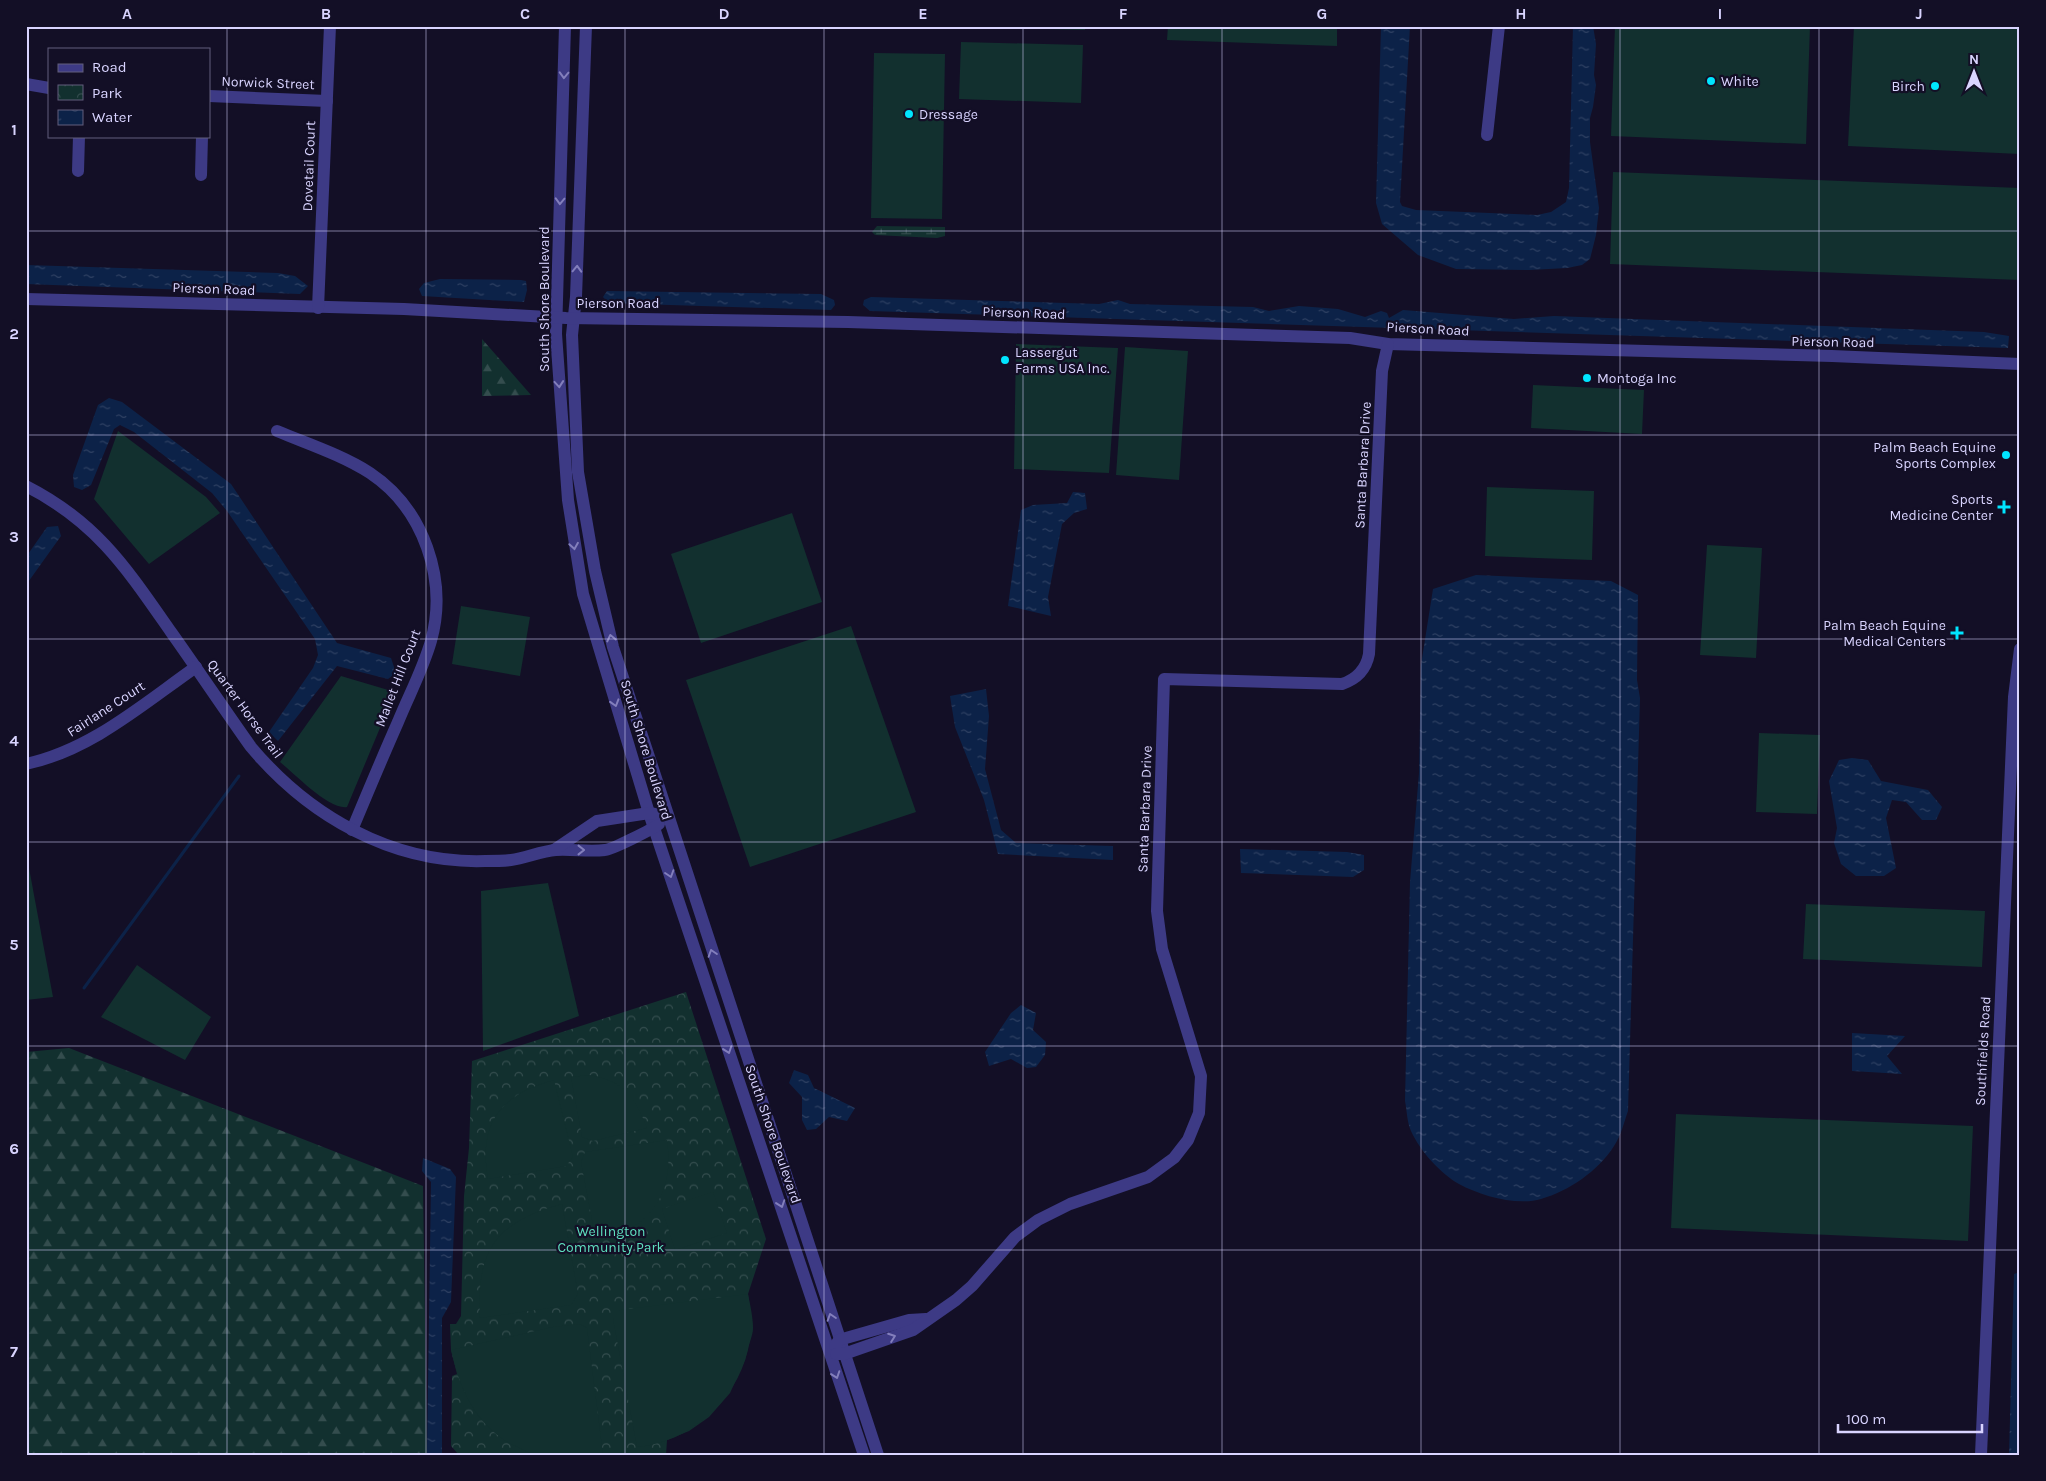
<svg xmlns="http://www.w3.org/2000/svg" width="2046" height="1481" font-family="Karla,sans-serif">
  <defs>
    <pattern id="forest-firs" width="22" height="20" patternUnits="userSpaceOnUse" patternTransform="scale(1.25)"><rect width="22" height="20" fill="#12302f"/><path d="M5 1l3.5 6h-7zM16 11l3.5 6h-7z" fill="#344d4e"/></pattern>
    <pattern id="wetland-marsh" width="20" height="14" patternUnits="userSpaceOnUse" patternTransform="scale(1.25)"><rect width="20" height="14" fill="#12302f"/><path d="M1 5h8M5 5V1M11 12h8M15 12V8" fill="none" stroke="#344d4e"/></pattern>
    <pattern id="park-crowns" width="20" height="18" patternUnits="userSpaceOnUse" patternTransform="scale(1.25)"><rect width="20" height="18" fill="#12302f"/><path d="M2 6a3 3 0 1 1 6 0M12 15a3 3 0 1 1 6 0" fill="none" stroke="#344d4e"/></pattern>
    <pattern id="water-ripples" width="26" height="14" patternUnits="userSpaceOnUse" patternTransform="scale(1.25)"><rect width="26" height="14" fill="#0c2248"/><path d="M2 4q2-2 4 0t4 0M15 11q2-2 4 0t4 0" fill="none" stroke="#2f4163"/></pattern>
  </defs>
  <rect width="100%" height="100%" fill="#130f26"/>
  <!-- forest -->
  <g fill="url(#forest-firs)">
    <polygon points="482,339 531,395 482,396"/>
    <polygon points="69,1048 423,1186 427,1455 26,1455 26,1052"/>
  </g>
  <!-- wetland -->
  <polygon fill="url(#wetland-marsh)" points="877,226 945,227 945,236 937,238 875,235 872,232"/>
  <!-- park -->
  <polygon fill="url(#park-crowns)" points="686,992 766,1239 748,1294 753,1328 745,1360 730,1393 709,1417 689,1431 667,1440 666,1455 459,1455 451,1446 452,1376 457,1374 451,1350 450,1324 456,1324 461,1316 464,1196 469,1148 472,1061"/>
  <!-- garden -->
  <g fill="#12302f">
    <polygon points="961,26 1085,26 1085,30 961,27"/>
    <polygon points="1168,26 1337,26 1337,46 1167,40"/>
    <polygon points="1615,26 1810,26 1806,144 1611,136"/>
    <polygon points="1854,26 2020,26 2020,154 1848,146"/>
    <polygon points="961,42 1083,45 1081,103 959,99"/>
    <polygon points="874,53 945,54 942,219 871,218"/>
    <polygon points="1613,172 2020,188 2020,280 1610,264"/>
    <polygon points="1016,344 1118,348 1109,473 1014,469"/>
    <polygon points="1125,347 1188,351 1179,480 1116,475"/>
    <polygon points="1533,385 1644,390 1642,434 1531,428"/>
    <polygon points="118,431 206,497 220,513 149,564 94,499"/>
    <polygon points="1487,487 1594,491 1592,560 1485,556"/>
    <polygon points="792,513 822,602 701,643 671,554"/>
    <polygon points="1707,545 1762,548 1756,658 1700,655"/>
    <polygon points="461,606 530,617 520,676 452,664"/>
    <polygon points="851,626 916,812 750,867 686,680"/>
    <path d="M341 676 395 692 347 807C329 810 295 774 280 762Z"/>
    <polygon points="1759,733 1820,735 1817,814 1756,812"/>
    <polygon points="26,868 29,868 53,997 26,1000"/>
    <polygon points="548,883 579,1016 483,1051 481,891"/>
    <polygon points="1806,904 1985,911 1982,967 1803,959"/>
    <polygon points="137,965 211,1017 185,1060 101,1017"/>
    <path d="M590 1075C625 1082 634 1096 647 1128L593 1141 582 1137 571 1077Z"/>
    <path d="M554 1080 573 1157 566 1166 488 1179C478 1123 500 1095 554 1080Z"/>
    <polygon points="1676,1114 1973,1126 1968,1241 1671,1228"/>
    <path d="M667 1140C675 1194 650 1230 596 1241L581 1162 585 1152Z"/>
    <polygon points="713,1192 727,1233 675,1250 662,1209"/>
    <path d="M562 1204 578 1294 571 1305 480 1318C476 1250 496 1222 562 1204Z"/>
    <path d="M748 1294C750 1304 753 1317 753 1328 753 1335 749 1343 748 1350 735 1403 690 1442 637 1447L613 1319 620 1310Z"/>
    <path d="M580 1324 587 1328 603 1455C582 1455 559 1457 538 1455 529 1454 521 1448 513 1445 475 1425 460 1389 451 1350L553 1327Z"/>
  </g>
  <!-- water -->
  <g fill="url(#water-ripples)">
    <polygon points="1381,26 1410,26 1400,202 1402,206 1416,210 1537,215 1551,212 1566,202 1569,188 1573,26 1593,26 1596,44 1594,75 1596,85 1593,107 1590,118 1590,142 1599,208 1596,235 1590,259 1582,265 1567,268 1530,270 1456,269 1418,255 1382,224 1376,203"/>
    <polygon points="26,265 278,273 295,276 308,286 300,294 26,284"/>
    <polygon points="440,279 521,280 526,281 527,290 524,302 422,296 419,289 424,283"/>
    <polygon points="607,291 821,294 834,300 835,305 831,310 608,303 603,297"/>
    <polygon points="871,297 1099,304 1118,300 1130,304 1253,307 1269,311 1299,306 1338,309 1365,317 1381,311 1387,313 1389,318 1403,310 1514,319 1554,316 1984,332 2009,336 2008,348 870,311 863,305 864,300"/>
    <polygon points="109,398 122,402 231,484 337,643 391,658 396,673 388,679 337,666 278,741 269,732 313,668 318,655 315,639 227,511 212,493 134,432 120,425 114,429 91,485 82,490 74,487 73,475 98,405"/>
    <polygon points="1073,492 1085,493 1087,509 1074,513 1062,524 1048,597 1051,616 1008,606 1021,510 1033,505 1067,503"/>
    <polygon points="58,526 61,536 26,585 26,557 47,527"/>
    <path d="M1476 575 1611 581 1638 595 1637 680 1640 698 1628 1111C1624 1122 1621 1136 1614 1146 1598 1171 1569 1191 1541 1199 1517 1206 1481 1196 1459 1184 1441 1174 1420 1151 1411 1131 1407 1122 1407 1111 1405 1101L1410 882 1419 773 1421 665 1433 589Z"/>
    <polygon points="986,689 989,716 985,769 1001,830 1016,843 1113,846 1113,860 998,854 984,800 955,727 950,696"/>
    <polygon points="1852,758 1868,760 1881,781 1928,790 1942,807 1936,820 1922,820 1906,802 1892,800 1886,818 1896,868 1884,876 1856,876 1841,864 1834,843 1837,828 1829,781 1839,760"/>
    <polygon points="1240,849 1347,852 1364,855 1364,870 1353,877 1241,873"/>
    <polygon points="1021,1005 1036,1013 1033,1030 1046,1042 1045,1055 1036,1067 1027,1068 1011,1059 989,1066 985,1052 1011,1013"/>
    <polygon points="1852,1033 1905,1036 1887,1056 1902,1074 1852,1071"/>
    <polygon points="794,1070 808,1075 814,1088 855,1108 847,1121 829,1117 816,1129 807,1130 802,1120 802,1097 789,1083"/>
    <polygon points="423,1158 450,1169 456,1177 451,1302 442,1318 442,1455 427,1455 431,1182 422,1171"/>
    <polygon points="2020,1272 2020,1455 2009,1455 2014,1274"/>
  </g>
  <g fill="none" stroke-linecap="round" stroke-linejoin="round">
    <!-- stream -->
    <polyline stroke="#0c2248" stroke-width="3" points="84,988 239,776"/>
    <!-- minor -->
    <g stroke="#3d3a85" stroke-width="12">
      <polyline points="565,26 556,334 568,500 583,594 649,813 864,1455"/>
      <polyline points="586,26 576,297 572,335 578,472 595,571 613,647 878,1455"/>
      <polyline points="26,84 49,88"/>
      <polyline points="209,96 327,101"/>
      <polyline points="1487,135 1499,26"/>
      <polyline points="78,171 79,136"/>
      <polyline points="201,175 202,136"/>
      <polyline points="26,299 404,309 566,318 848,322 1350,338 1388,344 1832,356 2020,364"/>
      <polyline points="318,308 330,26"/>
      <path d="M277 431C308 444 342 455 370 473 424 509 448 580 431 641 423 669 409 695 398 722 382 758 367 794 352 830"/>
      <path d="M26 486C97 522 127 569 171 632 198 670 224 709 251 747 309 816 392 864 485 861 493 861 502 861 511 860 526 858 541 851 556 850 572 849 589 852 605 850 611 850 653 829 659 824"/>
      <path d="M26 764C91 750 143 704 196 667"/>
      <polyline points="554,850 597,821 649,813 655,814"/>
      <polyline points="835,1346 839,1340 909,1320 926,1319"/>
      <path d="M836 1354H844L913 1330 956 1300 972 1286 1015 1237 1038 1220 1070 1204 1148 1177 1174 1158 1188 1140 1199 1113 1201 1076 1162 949 1157 911 1164 679 1342 684C1357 679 1366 670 1369 654L1382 371 1388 344"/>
      <polyline points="1981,1455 2014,697 2020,649"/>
    </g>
  </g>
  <!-- one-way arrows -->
  <defs><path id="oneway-chevron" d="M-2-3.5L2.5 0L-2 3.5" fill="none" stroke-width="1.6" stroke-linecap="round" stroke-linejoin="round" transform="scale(1.25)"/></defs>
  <g stroke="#837fbc">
    <use href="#oneway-chevron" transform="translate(564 75) rotate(92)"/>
    <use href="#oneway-chevron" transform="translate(560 201) rotate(92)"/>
    <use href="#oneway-chevron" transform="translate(577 269) rotate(-88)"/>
    <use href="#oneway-chevron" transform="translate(559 384) rotate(85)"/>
    <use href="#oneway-chevron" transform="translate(574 546) rotate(81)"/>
    <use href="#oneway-chevron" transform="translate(611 638) rotate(-103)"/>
    <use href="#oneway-chevron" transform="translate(615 703) rotate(73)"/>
    <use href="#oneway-chevron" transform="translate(581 850)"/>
    <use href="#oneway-chevron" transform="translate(670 874) rotate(72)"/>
    <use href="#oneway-chevron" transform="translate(712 953) rotate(-108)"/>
    <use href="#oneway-chevron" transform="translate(728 1050) rotate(71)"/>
    <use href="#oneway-chevron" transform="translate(781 1204) rotate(71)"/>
    <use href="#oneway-chevron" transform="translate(831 1317) rotate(-108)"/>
    <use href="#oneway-chevron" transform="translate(892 1337) rotate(-20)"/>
    <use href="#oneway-chevron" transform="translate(836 1375) rotate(71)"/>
  </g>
  <!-- grid -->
  <path fill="none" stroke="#d9d4ff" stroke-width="1" stroke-opacity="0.55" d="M227 26V1455M426 26V1455M625 26V1455M824 26V1455M1023 26V1455M1222 26V1455M1421 26V1455M1620 26V1455M1819 26V1455M26 231H2020M26 435H2020M26 639H2020M26 842H2020M26 1046H2020M26 1250H2020"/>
  <!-- markers -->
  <g fill="#00e5ff" stroke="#130f26" stroke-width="2">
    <circle cx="1711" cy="81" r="5"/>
    <circle cx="1935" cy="86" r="5"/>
    <circle cx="909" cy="114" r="5"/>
    <circle cx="1005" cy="360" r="5"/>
    <circle cx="1587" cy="378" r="5"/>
    <circle cx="2006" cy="455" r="5"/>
    <path d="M2001.5 499.5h5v5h5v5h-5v5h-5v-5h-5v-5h5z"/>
    <path d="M1954.5 625.5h5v5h5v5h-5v5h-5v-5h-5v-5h5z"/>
  </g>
  <g text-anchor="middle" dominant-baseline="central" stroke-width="4.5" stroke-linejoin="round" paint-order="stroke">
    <!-- poi labels -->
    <g font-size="14" fill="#d9d4ff" stroke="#130f26" text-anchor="start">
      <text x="1721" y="81">White</text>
      <text x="1925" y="86" text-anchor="end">Birch</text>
      <text x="919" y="114">Dressage</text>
      <text x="1015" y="352">Lassergut<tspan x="1015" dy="16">Farms USA Inc.</tspan></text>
      <text x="1597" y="378">Montoga Inc</text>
      <text x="1996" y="447" text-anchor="end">Palm Beach Equine<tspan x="1996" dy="16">Sports Complex</tspan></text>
      <text x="1993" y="499" text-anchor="end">Sports<tspan x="1993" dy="16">Medicine Center</tspan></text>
      <text x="1946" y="625" text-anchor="end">Palm Beach Equine<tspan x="1946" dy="16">Medical Centers</tspan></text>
    </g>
    <!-- street labels -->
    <g font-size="14" fill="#d9d4ff" stroke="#130f26">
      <text transform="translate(268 83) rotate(2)">Norwick Street</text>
      <text transform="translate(309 166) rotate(-88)">Dovetail Court</text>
      <text transform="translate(214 289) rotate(2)">Pierson Road</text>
      <text transform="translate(544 299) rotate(-90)">South Shore Boulevard</text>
      <text x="618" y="303">Pierson Road</text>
      <text transform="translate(1024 313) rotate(2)">Pierson Road</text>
      <text transform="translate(1428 329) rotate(3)">Pierson Road</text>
      <text transform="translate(1833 342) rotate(1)">Pierson Road</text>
      <text transform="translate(1363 465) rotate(-87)">Santa Barbara Drive</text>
      <text transform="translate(398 678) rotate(-69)">Mallet Hill Court</text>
      <text transform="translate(106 709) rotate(-33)">Fairlane Court</text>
      <text transform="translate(245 709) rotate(54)">Quarter Horse Trail</text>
      <text transform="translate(646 750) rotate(73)">South Shore Boulevard</text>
      <text transform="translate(1145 809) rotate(-88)">Santa Barbara Drive</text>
      <text transform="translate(1983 1051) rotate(-87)">Southfields Road</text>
      <text transform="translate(773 1134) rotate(71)">South Shore Boulevard</text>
    </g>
    <!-- park labels -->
    <g font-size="14" fill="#5fe0c0" stroke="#130f26">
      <text x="611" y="1231">Wellington<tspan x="611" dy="16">Community Park</tspan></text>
    </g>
  </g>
  <!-- border -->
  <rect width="2046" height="1481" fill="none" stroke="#130f26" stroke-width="55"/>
  <!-- legend -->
  <rect x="48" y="48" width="162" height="90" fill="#130f26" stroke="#625e7d"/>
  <rect x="58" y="64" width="25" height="8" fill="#3d3a85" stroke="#625e7d"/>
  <text x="92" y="72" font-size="15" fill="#d9d4ff">Road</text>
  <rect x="58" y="85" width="25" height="15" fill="url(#park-crowns)" stroke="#625e7d"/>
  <text x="92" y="98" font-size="15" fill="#d9d4ff">Park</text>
  <rect x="58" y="110" width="25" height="15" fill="url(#water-ripples)" stroke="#625e7d"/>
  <text x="92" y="122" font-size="15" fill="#d9d4ff">Water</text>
  <!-- north arrow -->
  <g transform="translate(1974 72)" stroke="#130f26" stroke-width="4" paint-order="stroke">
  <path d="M0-4L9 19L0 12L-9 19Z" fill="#d9d4ff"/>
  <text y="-8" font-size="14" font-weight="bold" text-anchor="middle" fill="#d9d4ff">N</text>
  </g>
  <!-- scale -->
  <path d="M1838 1424v8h144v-8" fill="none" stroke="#d9d4ff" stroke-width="2.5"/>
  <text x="1846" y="1424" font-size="15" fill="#d9d4ff" stroke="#130f26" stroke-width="4" paint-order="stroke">100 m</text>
  <rect x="28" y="28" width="1990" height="1426" fill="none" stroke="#d9d4ff" stroke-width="2"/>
  <g font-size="16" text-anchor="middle" font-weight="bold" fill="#d9d4ff">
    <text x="127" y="19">A</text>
    <text x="326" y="19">B</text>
    <text x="525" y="19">C</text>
    <text x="724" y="19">D</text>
    <text x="923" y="19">E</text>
    <text x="1123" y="19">F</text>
    <text x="1322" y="19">G</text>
    <text x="1521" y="19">H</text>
    <text x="1720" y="19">I</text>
    <text x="1919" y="19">J</text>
    <text x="14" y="135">1</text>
    <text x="14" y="339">2</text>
    <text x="14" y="542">3</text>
    <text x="14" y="746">4</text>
    <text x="14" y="950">5</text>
    <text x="14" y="1154">6</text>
    <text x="14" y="1357">7</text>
  </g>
</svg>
